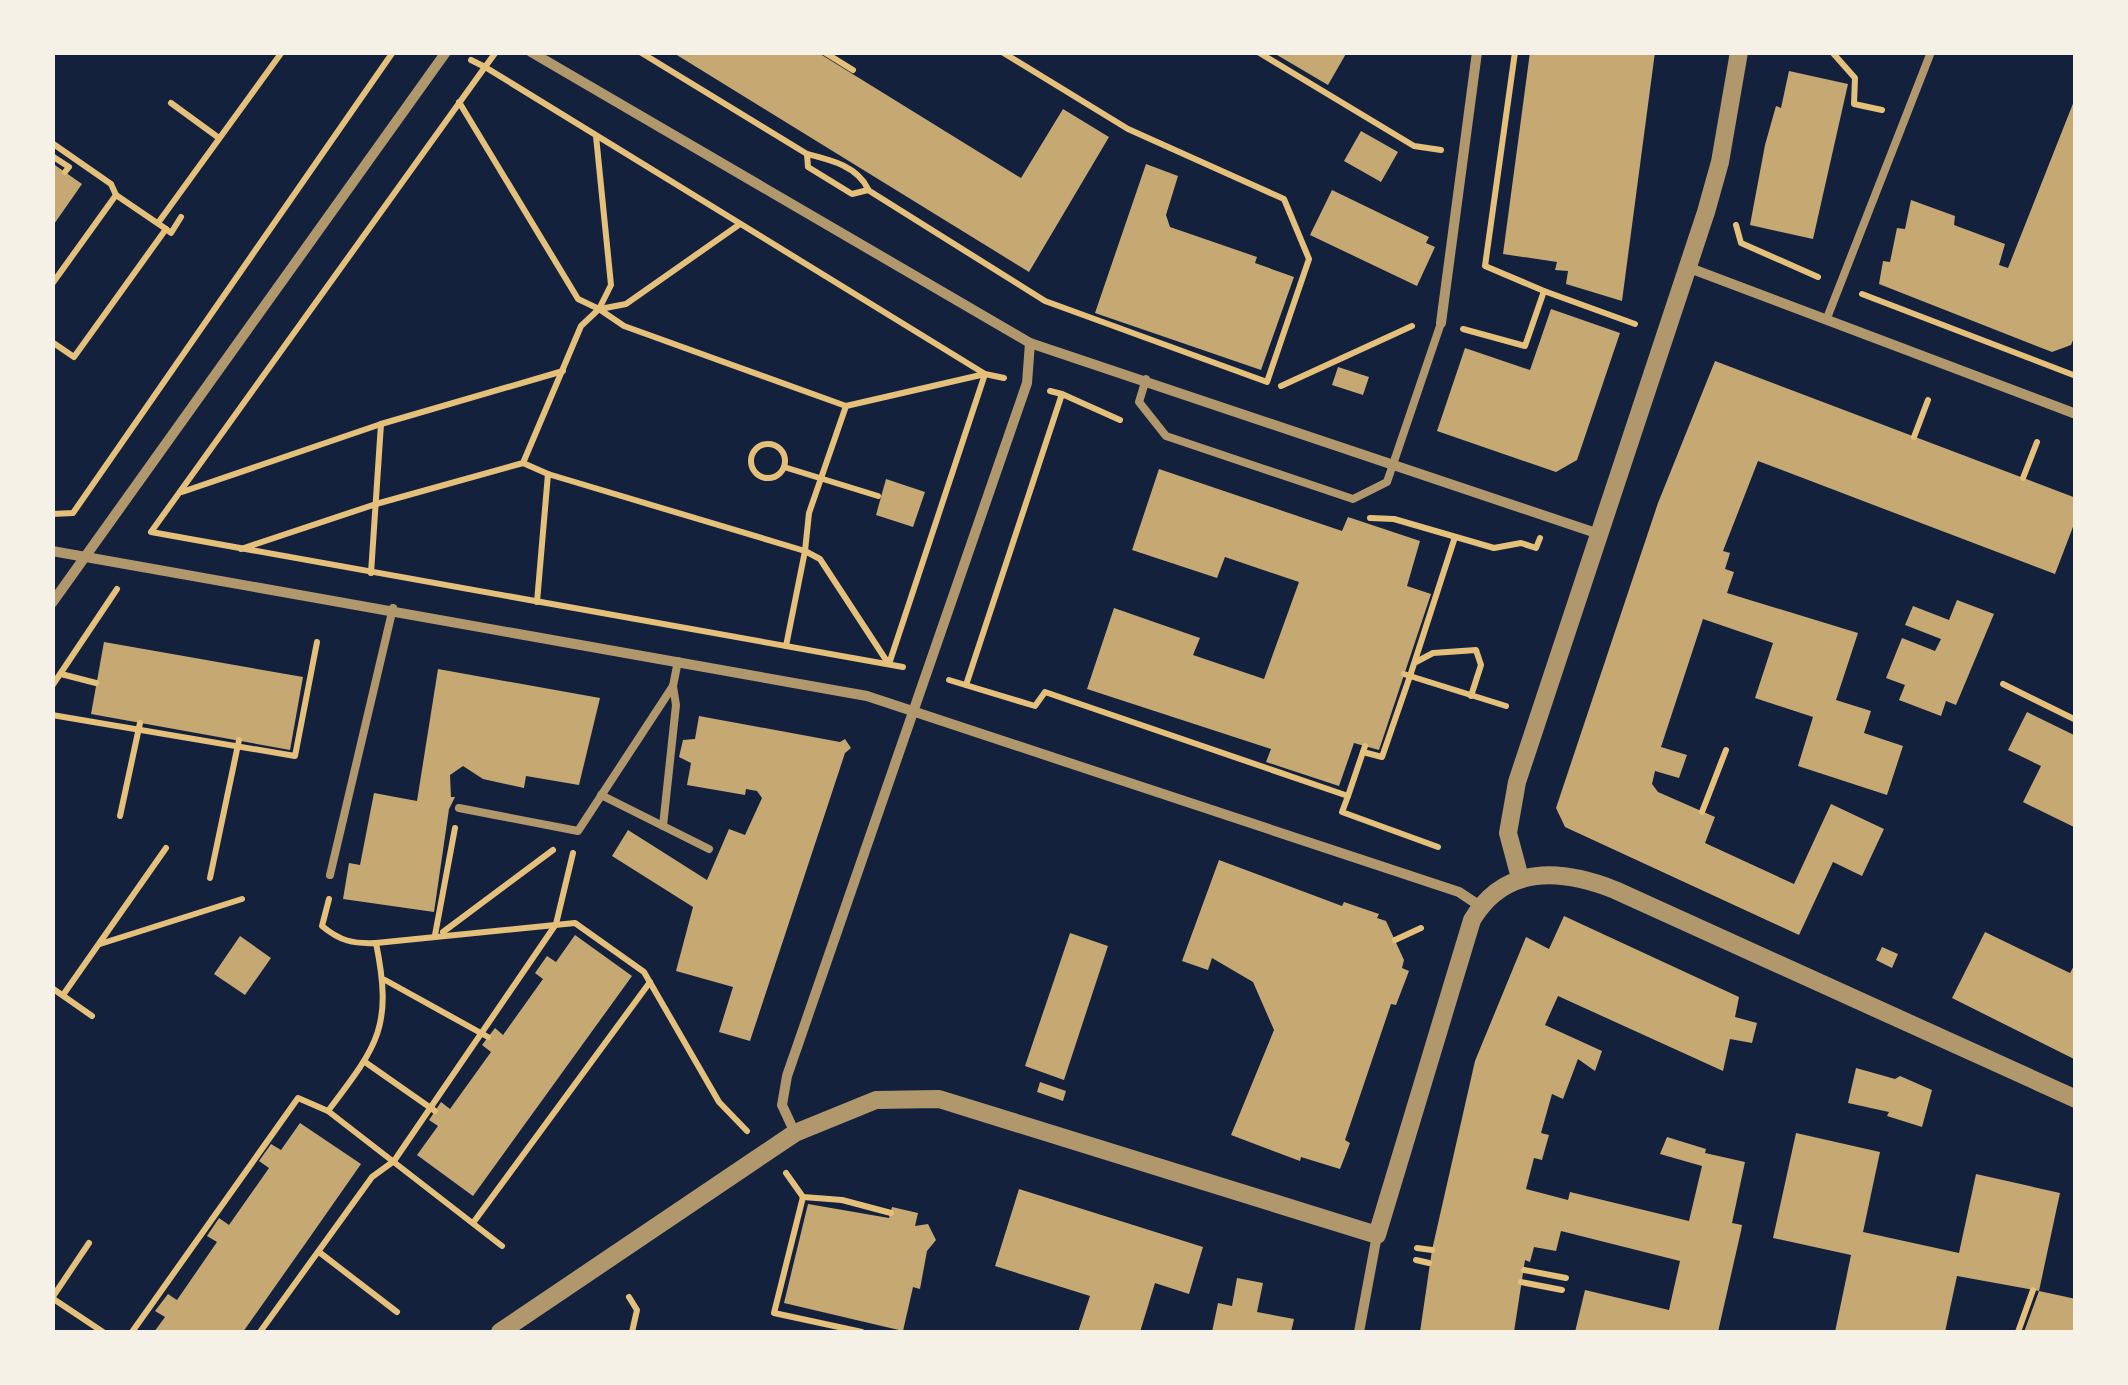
<svg xmlns="http://www.w3.org/2000/svg" width="2128" height="1385" font-family="'Nunito Sans',sans-serif">
  <rect width="100%" height="100%" fill="#14213d"/>
  <!-- building -->
  <g fill="#c6a872">
    <polygon points="672,52 817,52 1021,178 1063,109 1109,137 1029,272"/>
    <polygon points="1272,52 1347,52 1328,85"/>
    <polygon points="1530,52 1655,52 1622,301 1566,284 1568,271 1555,270 1557,262 1503,254"/>
    <polygon points="1789,71 1848,84 1813,239 1750,225 1765,145 1776,106 1781,108"/>
    <polygon points="2076,96 2076,333 2071,345 2052,352 1879,284 1883,261 1890,262 1897,228 1905,229 1911,200 1955,216 1954,225 2005,244 1999,265 2008,268"/>
    <polygon points="1361,131 1398,152 1381,182 1344,161"/>
    <polygon points="52,163 82,184 52,227"/>
    <polygon points="1146,164 1178,176 1166,215 1170,227 1257,257 1255,263 1294,277 1261,370 1095,313"/>
    <polygon points="1332,190 1429,237 1426,243 1435,247 1417,286 1310,235"/>
    <polygon points="1551,309 1620,333 1577,460 1556,472 1437,431 1465,348 1530,370"/>
    <polygon points="1715,361 2076,498 2076,519 2055,574 1758,461 1723,551 1730,553 1725,569 1734,572 1727,593 1858,633 1836,700 1871,711 1864,733 1903,746 1887,795 1798,766 1813,717 1755,698 1773,643 1703,619 1661,747 1687,755 1679,778 1655,771 1652,784 1658,792 1715,817 1705,843 1794,884 1831,804 1884,829 1862,876 1833,862 1799,935 1565,827 1556,808 1658,503"/>
    <polygon points="1338,367 1369,377 1363,395 1332,385"/>
    <polygon points="1159,469 1342,531 1348,517 1420,541 1407,586 1431,594 1379,750 1354,743 1339,786 1266,762 1271,749 1087,689 1114,608 1200,638 1193,655 1264,679 1299,582 1225,557 1217,578 1132,550"/>
    <polygon points="886,479 925,492 913,527 876,515"/>
    <polygon points="1957,600 1994,614 1956,705 1946,701 1941,716 1899,700 1905,685 1886,678 1902,638 1935,651 1941,639 1905,625 1913,606 1949,620"/>
    <polygon points="104,642 303,677 290,750 91,714"/>
    <polygon points="438,669 600,698 579,785 526,776 524,788 483,779 463,766 450,775 451,797 455,797 449,809 434,912 343,899 349,863 360,865 374,793 417,801"/>
    <polygon points="2027,712 2076,736 2076,828 2023,802 2041,766 2008,750"/>
    <polygon points="699,716 840,742 845,739 851,748 845,753 750,1041 719,1032 733,987 676,971 693,907 612,856 628,830 707,880 729,829 745,835 762,798 757,791 746,789 745,795 687,785 691,763 679,757 683,740 695,739"/>
    <polygon points="1219,860 1342,906 1344,902 1379,914 1377,918 1386,921 1404,960 1402,968 1409,971 1396,1005 1391,1004 1345,1140 1350,1143 1340,1169 1301,1157 1300,1161 1231,1135 1274,1030 1253,982 1212,958 1208,970 1182,961"/>
    <polygon points="1564,916 1739,997 1735,1017 1757,1023 1752,1043 1730,1039 1723,1071 1558,996 1545,1025 1602,1051 1595,1071 1578,1059 1563,1099 1552,1094 1541,1133 1549,1135 1542,1160 1534,1158 1526,1189 1568,1200 1570,1192 1689,1221 1702,1166 1660,1154 1667,1137 1706,1149 1705,1153 1745,1162 1732,1223 1742,1225 1741,1231 1718,1332 1575,1332 1585,1290 1669,1310 1680,1261 1561,1231 1556,1251 1534,1247 1530,1262 1525,1260 1514,1332 1420,1332 1432,1250 1475,1061 1526,937 1549,949"/>
    <polygon points="1985,932 2070,973 2076,962 2076,1060 1952,998"/>
    <polygon points="1070,933 1108,946 1064,1080 1025,1066"/>
    <polygon points="575,935 632,976 473,1196 417,1155 438,1126 429,1120 441,1102 450,1109 491,1052 482,1045 495,1028 503,1035 543,979 535,973 547,956 556,962"/>
    <polygon points="240,936 271,958 245,995 214,974"/>
    <polygon points="1882,947 1898,954 1892,968 1876,960"/>
    <polygon points="1856,1068 1895,1079 1900,1076 1932,1090 1922,1127 1887,1116 1889,1112 1848,1103"/>
    <polygon points="1040,1082 1066,1091 1063,1101 1037,1092"/>
    <polygon points="300,1123 361,1164 310,1237 243,1332 154,1332 165,1317 155,1311 168,1294 177,1300 217,1242 207,1236 219,1218 229,1225 269,1168 259,1161 271,1144 281,1150"/>
    <polygon points="1796,1133 1880,1152 1863,1232 1959,1253 1976,1174 2060,1193 2039,1291 1957,1276 1945,1332 1835,1332 1851,1255 1773,1238"/>
    <polygon points="1019,1189 1203,1247 1189,1294 1155,1283 1140,1332 1078,1332 1090,1296 995,1266"/>
    <polygon points="808,1204 889,1218 892,1207 918,1213 915,1226 928,1224 936,1240 927,1251 920,1289 913,1287 903,1331 784,1303"/>
    <polygon points="1237,1278 1263,1283 1257,1312 1294,1319 1291,1332 1212,1332 1218,1303 1232,1306"/>
    <polygon points="2039,1291 2076,1299 2076,1332 2024,1332"/>
  </g>
  <g fill="none" stroke-linecap="round" stroke-linejoin="round">
    <!-- path -->
    <g stroke="#e5c07b" stroke-width="6">
      <polyline points="640,52 807,154 808,167 852,194 868,190 1045,301 1267,382 1309,259 1284,199 1128,129 1002,52"/>
      <polyline points="824,52 853,70"/>
      <polyline points="1258,52 1414,146 1441,150"/>
      <polyline points="1515,52 1485,266 1544,291"/>
      <polyline points="1832,52 1855,78 1854,104 1882,110"/>
      <polyline points="471,60 485,67 496,52"/>
      <polyline points="171,103 219,138"/>
      <polyline points="596,136 611,285 599,309"/>
      <polyline points="52,143 111,184 116,195"/>
      <path d="M807 154C831 160 857 166 868 189"/>
      <polyline points="52,156 69,167 65,172"/>
      <polyline points="158,223 282,52"/>
      <polyline points="1736,225 1741,243 1818,277"/>
      <polyline points="166,229 171,233 181,217"/>
      <polyline points="52,284 116,195 166,229 74,357 52,342"/>
      <polyline points="1862,294 2076,376"/>
      <polyline points="599,309 624,326 846,406 985,374 1004,378"/>
      <polyline points="600,309 626,304 740,224"/>
      <polyline points="1463,329 1525,346 1544,291 1635,324"/>
      <polyline points="1281,386 1412,326"/>
      <polyline points="1062,394 1120,420"/>
      <polyline points="846,406 809,513 805,551 820,559 888,663"/>
      <polyline points="1914,437 1928,400"/>
      <circle cx="768" cy="461" r="17"/>
      <polyline points="523,463 548,474 805,551 786,646"/>
      <polyline points="784,467 878,496"/>
      <polyline points="2023,478 2037,442"/>
      <polyline points="182,492 381,424 563,371"/>
      <polyline points="52,514 73,513 393,52"/>
      <polyline points="1370,518 1394,519 1494,548 1521,543 1536,548 1540,538"/>
      <polyline points="241,549 376,504 523,463 581,326 599,309 578,299 459,102"/>
      <polyline points="371,573 381,424"/>
      <polyline points="537,602 548,474"/>
      <polyline points="1416,662 1433,653 1476,650 1481,665 1471,696"/>
      <polyline points="889,664 985,374 485,67 151,532 903,667"/>
      <polyline points="61,674 96,683"/>
      <polyline points="1404,674 1410,676 1455,537"/>
      <polyline points="949,680 1035,706 1045,692 1348,796 1342,812 1438,847"/>
      <polyline points="2003,684 2076,720"/>
      <polyline points="966,685 1062,394 1050,391"/>
      <polyline points="52,686 117,589"/>
      <polyline points="52,715 295,756 317,642"/>
      <polyline points="1363,752 1382,757 1410,676 1506,706"/>
      <polyline points="1348,796 1365,746"/>
      <polyline points="1702,812 1726,750"/>
      <polyline points="120,816 140,723"/>
      <polyline points="210,878 239,740"/>
      <polyline points="443,932 553,850"/>
      <polyline points="435,935 455,828"/>
      <polyline points="1395,940 1421,928"/>
      <polyline points="376,943 575,923 644,972 719,1102 747,1131"/>
      <polyline points="100,944 242,899"/>
      <polyline points="385,980 488,1037"/>
      <polyline points="52,988 92,1016"/>
      <polyline points="63,995 166,848"/>
      <polyline points="365,1062 435,1111"/>
      <path d="M328 1111C378 1045 393 1027 376 943 353 944 340 941 322 926L329 899"/>
      <polyline points="786,1173 803,1197 842,1200 891,1213"/>
      <polyline points="803,1197 774,1313 862,1332"/>
      <polyline points="473,1223 650,982"/>
      <polyline points="1417,1248 1432,1250"/>
      <polyline points="319,1252 397,1312"/>
      <polyline points="1416,1260 1429,1263"/>
      <polyline points="1524,1270 1566,1278"/>
      <polyline points="1521,1282 1562,1290"/>
      <polyline points="629,1297 637,1310 632,1332"/>
      <polyline points="52,1298 89,1243"/>
      <polyline points="52,1298 103,1332"/>
      <polyline points="132,1332 298,1098 328,1111 502,1246"/>
      <polyline points="260,1332 372,1177 394,1161 556,924 573,853"/>
      <polyline points="2018,1332 2033,1290"/>
    </g>
    <!-- service -->
    <g stroke="#b1986c" stroke-width="8">
      <polyline points="1827,318 1931,52"/>
      <polyline points="1146,379 1139,402 1166,436 1353,499 1387,482 1441,323"/>
      <polyline points="601,795 709,849"/>
      <polyline points="459,808 578,831 673,686 678,661"/>
      <polyline points="663,826 676,705 673,686"/>
      <polyline points="330,875 393,608"/>
    </g>
    <!-- minor -->
    <g stroke="#b1986c" stroke-width="10">
      <polyline points="531,52 1030,343 1596,533"/>
      <polyline points="1687,267 2076,414"/>
      <polyline points="1441,323 1477,52"/>
      <polyline points="52,551 867,696 1459,892 1480,906"/>
      <polyline points="52,603 446,52"/>
      <polyline points="795,1133 782,1105 787,1076 1027,383 1030,343"/>
      <polyline points="1359,1332 1377,1235"/>
    </g>
    <!-- tertiary -->
    <g stroke="#b1986c" stroke-width="18">
      <polyline points="1520,878 1508,833 1517,782 1706,212 1720,162 1739,52"/>
      <path d="M500 1332 795 1133 876 1100 939 1099 1377 1235 1472 920C1505 864 1562 869 1615 890L2076 1099"/>
    </g>
  </g>
  <!-- border -->
  <rect width="2128" height="1385" fill="none" stroke="#f6f1e7" stroke-width="110"/>
</svg>
